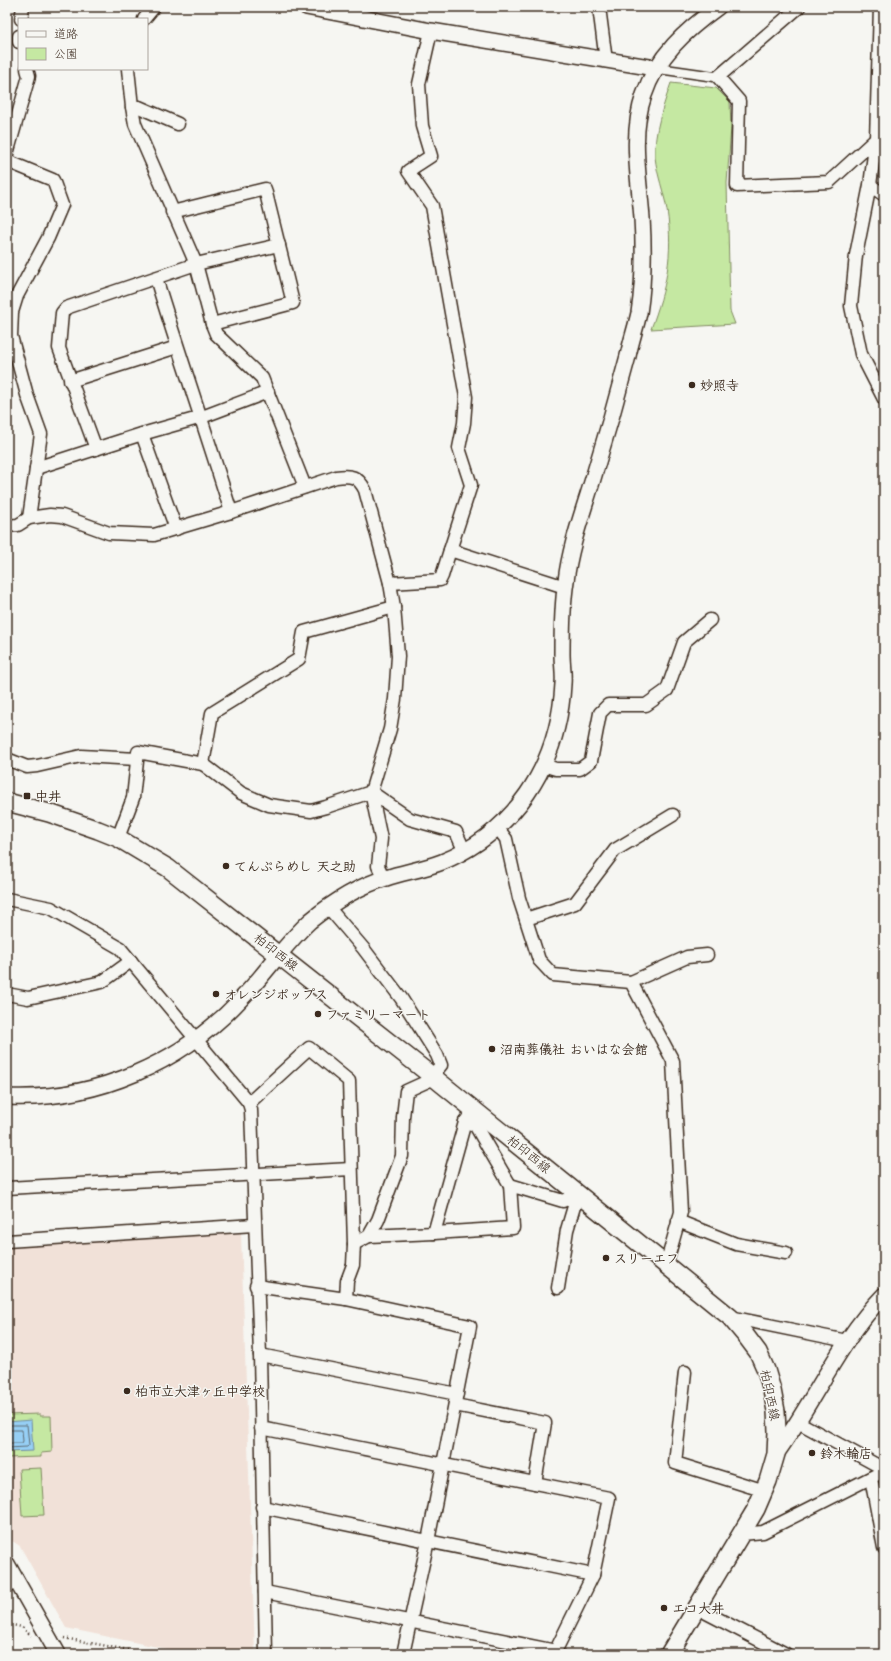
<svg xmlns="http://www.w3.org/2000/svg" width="891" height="1661" font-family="'Comic Neue','Klee One',sans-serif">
  <rect width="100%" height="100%" fill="#f6f6f2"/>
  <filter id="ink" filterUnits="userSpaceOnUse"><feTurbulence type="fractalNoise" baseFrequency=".025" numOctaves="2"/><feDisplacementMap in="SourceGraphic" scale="8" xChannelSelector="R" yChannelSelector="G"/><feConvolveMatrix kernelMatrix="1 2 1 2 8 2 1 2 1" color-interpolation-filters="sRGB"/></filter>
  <g filter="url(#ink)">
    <!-- built -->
    <polygon fill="#f1e1d8" points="241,1233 255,1654 191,1654 66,1628 20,1546 9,1539 7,1534 7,1247"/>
    <!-- green -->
    <g fill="#c5e8a2" stroke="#808960">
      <path d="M671 83 716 88 730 102 731 127 727 183 730 311 735 324 651 329C666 288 674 255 667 210 664 192 657 175 655 157 654 131 663 107 671 83Z"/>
      <polygon points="40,1414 40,1416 51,1416 52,1452 41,1453 41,1457 7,1458 7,1415"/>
      <polygon points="41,1468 44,1515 22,1516 19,1469"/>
    </g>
    <!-- water -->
    <polygon fill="#96cff5" stroke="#728d9f" points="31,1420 33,1451 7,1452 7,1422"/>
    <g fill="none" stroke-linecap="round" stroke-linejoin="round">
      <!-- shore -->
      <g stroke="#5f6c74" stroke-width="1">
        <polyline points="7,1425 27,1425 29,1445 27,1447 7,1448"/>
        <polyline points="7,1430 22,1430 23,1441 22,1443 7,1443"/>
      </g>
      <!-- pedestrian casing -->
      <g stroke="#3b2a1e" stroke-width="12">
        <polyline id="pedestrian" points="655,68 718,77"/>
      </g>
      <!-- minor casing -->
      <g stroke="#3b2a1e" stroke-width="15">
        <g id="minor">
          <polyline points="599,7 606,61"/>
          <polyline points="799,7 718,77 739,101 737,186 829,182 876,139"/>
          <polyline points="880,7 876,139 870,185 856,255 851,306 861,354 884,399"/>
          <polyline points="21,19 23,7"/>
          <polyline points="144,19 154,7"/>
          <polyline points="431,31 419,84 422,126 431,156 408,171 432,206 466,397 464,423 459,448 471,485 450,550"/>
          <polyline points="19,36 19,42"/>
          <polyline points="128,69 132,107 135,124 196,264 212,324 216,334 262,378 305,487"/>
          <polyline points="132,107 139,107 178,124"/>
          <polyline points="7,154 29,76 27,69"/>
          <polyline points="7,161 53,180 62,205 48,238 17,296 12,312 11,336 27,395 41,434 29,518"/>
          <polyline points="870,185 884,195"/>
          <polyline points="172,212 265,189 293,303 212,324"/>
          <path d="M156 278C180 357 207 434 231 512"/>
          <polyline points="70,381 177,347"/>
          <polyline points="142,434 176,529"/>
          <polyline points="96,449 59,348 62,313 66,308 196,264 279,245"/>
          <polyline points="36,468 142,434 202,417 268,392"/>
          <path d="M7 526 18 525 29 518 50 515 62 516 109 533 154 535 231 512 336 477C351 475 358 476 365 490L390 583 394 607 398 656 395 699 390 729 371 792 381 839 378 866 384 879"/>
          <polyline points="390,583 440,580 442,576 450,550 565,587"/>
          <polyline points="7,759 27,767 37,766 81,756 137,759"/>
          <polyline points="203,764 241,793 269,805 311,811 326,807 371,792 410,819 456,832 464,850"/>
          <polyline points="543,765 556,769 580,769 591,761 600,713 608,705 646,705 667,690 684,642 710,620"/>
          <polyline points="497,827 506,839 519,898 539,960 553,975 631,982 673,1061 681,1212 666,1265"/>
          <polyline points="118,838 133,798 138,752 203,764 212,713 299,659 304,632 394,607"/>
          <polyline points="7,899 51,908 120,948 249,1103 309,1048 349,1081 354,1244 353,1265 347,1281 346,1299"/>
          <polyline points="328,907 363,948 401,998 437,1055 441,1065 428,1081 406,1091 403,1117 402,1156 378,1220 369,1236 354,1244"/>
          <polyline points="526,919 575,903 615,850 673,815"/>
          <polyline points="631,982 687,957 707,955"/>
          <polyline points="7,994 28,998 102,982 131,961"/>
          <polyline points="249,1103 251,1110 260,1355 266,1654"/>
          <polyline points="465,1122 475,1125 510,1185"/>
          <polyline points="7,1188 351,1169"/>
          <polyline points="678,1221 736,1244 786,1253"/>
          <polyline points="434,1233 513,1228 510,1185 563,1201 578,1193 567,1230 558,1288"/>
          <polyline points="369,1236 434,1233 465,1122 474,1110"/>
          <polyline points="7,1241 254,1225"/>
          <polyline points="256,1286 346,1299 470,1326 428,1541 403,1654"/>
          <polyline points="730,1317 847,1341"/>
          <polyline points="260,1355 457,1394"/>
          <polyline points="685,1372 675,1463 765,1491"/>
          <polyline points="455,1405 545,1423 535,1483"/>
          <polyline points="798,1422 884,1469"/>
          <polyline points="261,1428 609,1498 593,1575 554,1654"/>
          <polyline points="871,1478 884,1548"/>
          <polyline points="262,1507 593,1575"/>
          <polyline points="742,1534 763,1532 884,1471"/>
          <polyline points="265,1592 556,1651"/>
          <polyline points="697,1608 786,1654"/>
        </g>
      </g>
      <!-- tertiary casing -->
      <g stroke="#3b2a1e" stroke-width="18">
        <g id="tertiary">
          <polyline points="306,7 431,31 655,68"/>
          <path d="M7 1097C96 1101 182 1063 242 998 266 973 285 944 310 921 332 903 359 886 386 878 405 872 424 869 442 862 476 848 506 824 527 794 549 762 561 723 563 684 564 674 562 664 562 654 562 630 562 606 566 581 570 547 582 515 592 482 605 440 617 398 628 356 631 341 636 327 639 313 644 281 644 250 642 218 639 177 630 135 644 95 657 56 686 30 718 7"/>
          <path d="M776 1454C814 1402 839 1341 884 1295"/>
          <polyline points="7,1564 58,1654"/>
        </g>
      </g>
      <!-- secondary casing -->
      <g stroke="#3b2a1e" stroke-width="20">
        <polyline id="secondary" points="7,802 49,813 98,830 118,838 168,868 432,1076 666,1265 730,1317 746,1336 758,1352 766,1370 772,1390 776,1411 777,1431 776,1454 768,1481 756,1509 669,1654"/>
      </g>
      <!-- path -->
      <g stroke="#3b2a1e" stroke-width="2.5" stroke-dasharray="1 3" stroke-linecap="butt">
        <polyline points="7,1624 22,1627 31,1636"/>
        <polyline points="64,1638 150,1654"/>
      </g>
      <!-- pedestrian -->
      <use href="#pedestrian" stroke="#f6f6f2" stroke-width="9"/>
      <!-- minor -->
      <use href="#minor" stroke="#f6f6f2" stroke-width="12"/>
      <!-- tertiary -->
      <use href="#tertiary" stroke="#f6f6f2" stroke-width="15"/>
      <!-- secondary -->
      <use href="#secondary" stroke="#f6f6f2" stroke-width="17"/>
    </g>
  </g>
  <!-- markers -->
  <g fill="#3b2a1e" stroke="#f6f6f2" stroke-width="1.5">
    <circle cx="692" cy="385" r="4"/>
    <rect x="23" y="792" width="8" height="8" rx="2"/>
    <circle cx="226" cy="866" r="4"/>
    <circle cx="216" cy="994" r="4"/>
    <circle cx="318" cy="1014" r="4"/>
    <circle cx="492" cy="1049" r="4"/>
    <circle cx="606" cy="1258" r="4"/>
    <circle cx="127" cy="1391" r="4"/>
    <circle cx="812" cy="1453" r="4"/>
    <circle cx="664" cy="1608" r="4"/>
  </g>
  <g text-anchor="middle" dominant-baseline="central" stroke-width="3" stroke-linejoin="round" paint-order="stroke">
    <!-- poi labels -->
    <g font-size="13" font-weight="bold" fill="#3b2a1e" stroke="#f6f6f2" text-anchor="start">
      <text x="700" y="385">妙照寺</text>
      <text x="35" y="796">中井</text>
      <text x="234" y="866">てんぷらめし 天之助</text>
      <text x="224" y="994">オレンジポップス</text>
      <text x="326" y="1014">ファミリーマート</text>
      <text x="500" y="1049">沼南葬儀社 おいはな会館</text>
      <text x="614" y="1258">スリーエフ</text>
      <text x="135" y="1391">柏市立大津ヶ丘中学校</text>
      <text x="820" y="1453">鈴木輪店</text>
      <text x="672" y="1608">エコ大井</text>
    </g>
    <!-- street labels -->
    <g font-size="13" fill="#3b2a1e" stroke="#f6f6f2">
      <text transform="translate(276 952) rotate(38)">柏印西線</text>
      <text transform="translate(529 1154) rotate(39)">柏印西線</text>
      <text transform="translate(770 1395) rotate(78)">柏印西線</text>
    </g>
  </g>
  <!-- margin -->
  <rect width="891" height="1661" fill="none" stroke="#f6f6f2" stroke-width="24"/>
  <rect x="12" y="12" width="867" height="1637" fill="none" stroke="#3b2a1e" stroke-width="1.5" filter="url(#ink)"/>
  <!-- legend -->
  <rect x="18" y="18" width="130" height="52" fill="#f6f6f2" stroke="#aba49d"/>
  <rect x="26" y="31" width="20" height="6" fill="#f6f6f2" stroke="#aba49d"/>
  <text x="54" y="38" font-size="12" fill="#3b2a1e">道路</text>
  <rect x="26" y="48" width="20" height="12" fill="#c5e8a2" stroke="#aba49d"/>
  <text x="54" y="58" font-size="12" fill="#3b2a1e">公園</text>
</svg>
